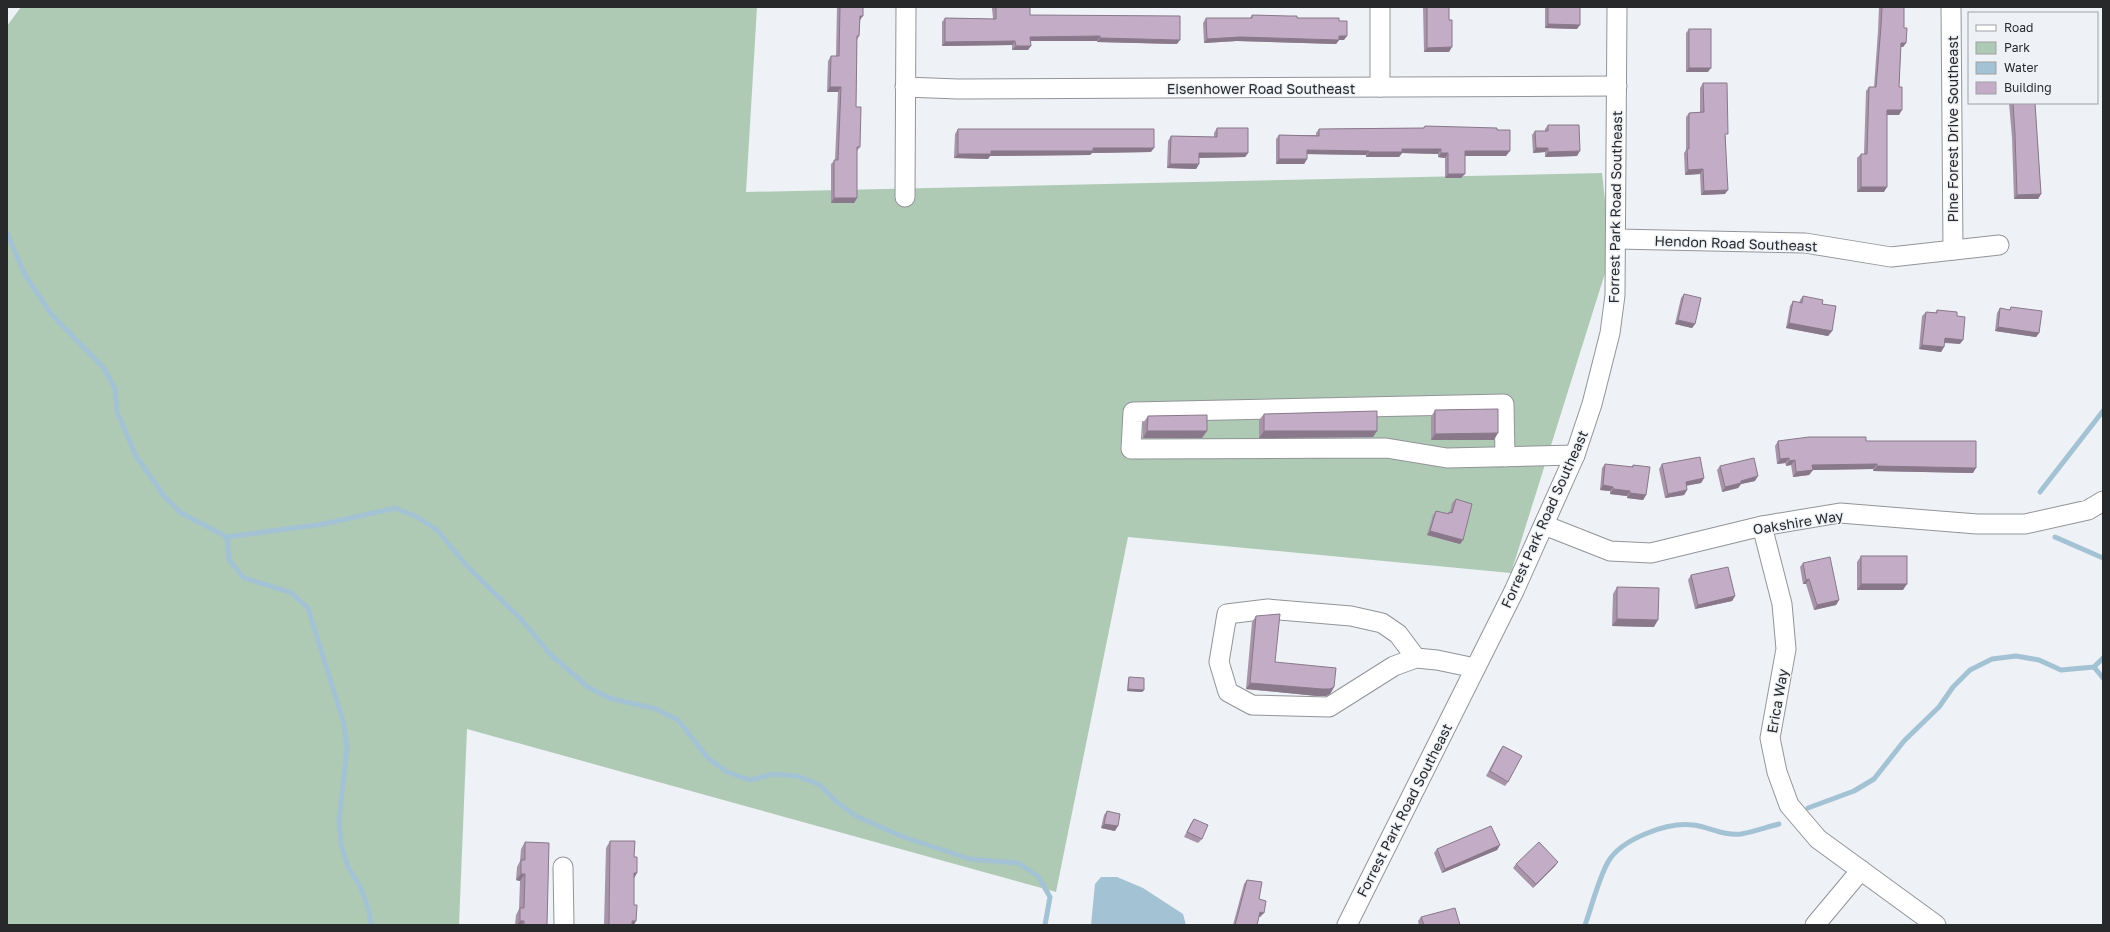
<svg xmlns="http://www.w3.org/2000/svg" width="2110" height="932" font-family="'Golos Text',sans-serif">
  <rect width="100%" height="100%" fill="#eef1f6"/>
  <!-- green -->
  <polygon fill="#afcab4" points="21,7 757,7 746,192 1602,173 1611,254 1511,573 1128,537 1056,892 467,729 459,925 7,925 7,26"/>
  <!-- water -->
  <polygon fill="#a3c2d4" points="1101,877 1117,877 1143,888 1183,914 1186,925 1091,925 1095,884"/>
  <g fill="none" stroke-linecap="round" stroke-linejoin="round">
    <!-- stream -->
    <g stroke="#a3c2d4" stroke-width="5">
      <polyline points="7,233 25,275 52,315 103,367 115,388 117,412 136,456 164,496 181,513 227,537 324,524 395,508 417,517 437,530 468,567 520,618 551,655 588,687 609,698 656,709 678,720 708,758 727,772 750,780 773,774 797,776 820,785 837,802 856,816 901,836 970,859 1018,863 1038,876 1050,897 1045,925"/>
      <polyline points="2040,492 2103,411"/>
      <polyline points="227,537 229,560 244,578 290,592 308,608 344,724 347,748 339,820 341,844 348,867 361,888 369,911 371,925"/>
      <polyline points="2055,537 2103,558"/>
      <polyline points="2094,667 2103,678"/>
      <polyline points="1808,808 1854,791 1874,779 1904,741 1939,707 1953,687 1970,670 1992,659 2016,656 2039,660 2061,670 2094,667 2103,658"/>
      <path d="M1585 925C1592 906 1598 880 1608 862 1621 839 1667 822 1693 825 1710 827 1723 836 1741 834 1753 832 1767 827 1779 824"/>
    </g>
    <!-- minor casing -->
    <g stroke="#929499" stroke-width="21">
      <g id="minor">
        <polyline points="1951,7 1953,250"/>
        <polyline points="905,87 958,89 1617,86"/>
        <polyline points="1380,87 1380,7"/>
        <polyline points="905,197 906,7"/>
        <polyline points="1616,239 1805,243 1891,257 1999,245"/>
        <polyline points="1505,457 1504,404 1133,412 1131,449 1386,448 1447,458 1575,455"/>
        <polyline points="1544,525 1610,551 1651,553 1762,526 1840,513 1977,524 2025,524 2088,510 2103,501"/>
        <polyline points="1762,526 1782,604 1786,649 1770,738 1777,772 1789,805 1818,839 1936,925"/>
        <polyline points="1416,658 1398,634 1382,623 1351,616 1268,609 1227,614 1219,662 1228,692 1252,705 1329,707 1394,666 1416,658 1437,660 1475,668"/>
        <polyline points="563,867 564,925"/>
        <polyline points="1347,925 1514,591 1575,455 1592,404 1610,333 1615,295 1617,7"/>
        <polyline points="1815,925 1861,870"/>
      </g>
    </g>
    <!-- minor -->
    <use href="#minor" stroke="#fff" stroke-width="19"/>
  </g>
  <!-- wall -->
  <g fill="#a894a9">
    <polygon points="837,7 863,7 860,20 859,36 857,40 856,107 860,147 857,151 857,198 854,203 831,203 831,164 835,160 838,92 827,92 828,61 831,56 836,56"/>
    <polygon points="993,7 1030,15 1177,44 1097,42 1097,41 1031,41 1028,50 1012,50 1012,45 942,46 942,22 945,18 993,19 992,8"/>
    <polygon points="1423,7 1449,7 1449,52 1424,52"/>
    <polygon points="1546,7 1580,7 1577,29 1545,28 1545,8"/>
    <polygon points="1879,7 1904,7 1904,28 1906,43 1903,47 1901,47 1899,87 1899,115 1887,115 1884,192 1857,192 1857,158 1861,154 1864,154 1866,91 1869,87 1874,87 1878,31"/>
    <polygon points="1252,15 1339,21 1344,40 1339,40 1336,44 1237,41 1204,43 1203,23 1206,18 1250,18"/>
    <polygon points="1689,29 1708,72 1686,72 1686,33"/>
    <polygon points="1703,83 1726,138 1725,194 1701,195 1700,174 1685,175 1684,153 1686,150 1686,117 1689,113 1700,112 1700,88"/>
    <polygon points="2009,103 2035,103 2041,194 2038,199 2014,199 2012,138"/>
    <polygon points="1548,125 1577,156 1545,157 1545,152 1533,153 1532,135 1535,131 1545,131 1545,129"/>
    <polygon points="1425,126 1497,130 1506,156 1465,156 1461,178 1445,178 1445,158 1438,157 1438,154 1402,153 1399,157 1366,157 1366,155 1307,154 1307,159 1304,164 1276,164 1276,139 1279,135 1316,135 1316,133 1319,129 1423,128"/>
    <polygon points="1217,128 1248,153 1245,157 1199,158 1199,164 1196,169 1167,168 1168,141 1171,136 1214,137 1214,133"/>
    <polygon points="958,129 1151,152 1092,153 1090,155 990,156 988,159 954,158 955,134"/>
    <polygon points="1684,294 1695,324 1692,328 1675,324 1681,298"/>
    <polygon points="1803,296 1822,304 1832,331 1828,336 1786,328 1790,306 1793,301 1799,303 1800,300"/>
    <polygon points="2011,307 2039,333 2036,337 1995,331 1997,313 2000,308 2009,310"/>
    <polygon points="1937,310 1957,316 1960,344 1944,343 1944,347 1941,352 1919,349 1922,316 1926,312 1935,313"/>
    <polygon points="1435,410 1494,440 1431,440 1431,417"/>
    <polygon points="1264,414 1373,437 1259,438 1259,420"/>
    <polygon points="1148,416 1202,438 1143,438 1143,423"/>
    <polygon points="1778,441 1866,441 1973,473 1873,471 1873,469 1813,470 1809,475 1793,477 1791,465 1786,466 1785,463 1777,464 1775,446"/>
    <polygon points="1605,464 1632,467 1633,465 1646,495 1643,500 1627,498 1627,496 1610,494 1610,491 1600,490 1602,468"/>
    <polygon points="1662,464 1704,478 1701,483 1686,486 1687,490 1684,495 1665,498 1659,469"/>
    <polygon points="1720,466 1755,481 1741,484 1738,488 1722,492 1717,470"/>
    <polygon points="1456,499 1463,540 1460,544 1427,535 1433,515 1436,511 1448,514 1449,512 1450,512 1452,503"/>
    <polygon points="1861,556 1903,590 1857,590 1857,562"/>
    <polygon points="1803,563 1839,600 1836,605 1814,610 1806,584 1803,584 1800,567"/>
    <polygon points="1691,575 1735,596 1732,601 1695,609 1688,580"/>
    <polygon points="1617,587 1654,627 1612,626 1613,594"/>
    <polygon points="1256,616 1275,662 1334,687 1330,694 1326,696 1317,696 1246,689 1252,622"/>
    <polygon points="1129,677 1144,690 1142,692 1127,691 1128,679"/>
    <polygon points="1503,746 1508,782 1505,786 1486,776 1500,750"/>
    <polygon points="1107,811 1115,831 1101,828 1104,815"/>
    <polygon points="1194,819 1202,839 1198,843 1184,837 1191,823"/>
    <polygon points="610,841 634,878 634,925 604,925 606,848"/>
    <polygon points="525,842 547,925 515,925 516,915 519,909 520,881 516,880 517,867 520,861 521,849"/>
    <polygon points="1500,845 1497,850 1442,873 1434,853 1437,849"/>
    <polygon points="1558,862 1555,866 1533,888 1513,868 1516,864"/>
    <polygon points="1247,880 1259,899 1260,917 1259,917 1257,925 1233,925 1244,884"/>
    <polygon points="1421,917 1460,925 1419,925 1418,921"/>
  </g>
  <!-- shaded-wall -->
  <g fill="#88788a">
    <rect x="1708" y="7" width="22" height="1"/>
    <polygon points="860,16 863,16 860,20"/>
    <polygon points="1548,24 1580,25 1577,29 1545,28"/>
    <polygon points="1100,36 1097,41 1027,41 1030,37"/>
    <polygon points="1347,36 1344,40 1339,40 1336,44 1237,41 1204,43 1207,39 1240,37"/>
    <polygon points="1100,38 1180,40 1177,44 1097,42"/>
    <polygon points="1015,41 1012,45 942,46 945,42"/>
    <polygon points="1901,43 1906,43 1903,47 1898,47"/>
    <polygon points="1016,46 1031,46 1028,50 1012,50"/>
    <polygon points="1452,47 1449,52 1424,52 1427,48"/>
    <polygon points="1689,68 1711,68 1708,72 1686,72"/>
    <polygon points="830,87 841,87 838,92 827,92"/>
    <polygon points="1887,110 1902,110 1899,115 1884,115"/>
    <polygon points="1093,148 1154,148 1151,152 1092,153 1090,155 990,156 988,159 954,158 958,154 991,151"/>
    <polygon points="1536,148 1548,148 1545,152 1533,153"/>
    <polygon points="1402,149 1441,149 1438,154 1402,153 1399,157 1366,157 1369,152"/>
    <polygon points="1307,150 1369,151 1366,155 1304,154"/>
    <polygon points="1465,151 1510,151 1506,156 1461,156"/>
    <polygon points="1580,151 1577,156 1545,157 1548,152"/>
    <polygon points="1199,153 1248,153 1245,157 1196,158"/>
    <polygon points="1441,153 1448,153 1445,158 1438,157"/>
    <polygon points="1279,159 1307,159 1304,164 1276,164"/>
    <polygon points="1170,164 1199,164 1196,169 1167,168"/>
    <polygon points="1703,169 1700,174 1685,175 1688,170"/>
    <polygon points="1448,174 1465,174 1461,178 1445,178"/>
    <polygon points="1861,187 1887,187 1884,192 1857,192"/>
    <polygon points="1728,190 1725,194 1701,195 1704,191"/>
    <polygon points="2041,194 2038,199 2014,199 2017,195"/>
    <polygon points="834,198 857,198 854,203 831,203"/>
    <polygon points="1678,320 1695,324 1692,328 1675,324"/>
    <polygon points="1789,323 1832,331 1828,336 1786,328"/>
    <polygon points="1998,327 2039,333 2036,337 1995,331"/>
    <polygon points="1945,338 1963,340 1960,344 1942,342"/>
    <polygon points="1922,345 1944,347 1941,352 1919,349"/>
    <polygon points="1147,431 1207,431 1202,438 1143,438"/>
    <polygon points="1264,431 1377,431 1373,437 1259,438"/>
    <polygon points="1498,433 1494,440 1431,440 1435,434"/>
    <polygon points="1789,458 1785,463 1777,464 1780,459"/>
    <polygon points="1795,460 1791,465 1786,466 1789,461"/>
    <polygon points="1877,464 1873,469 1813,470 1809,475 1793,477 1796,472 1812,465"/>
    <polygon points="1877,466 1976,468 1973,473 1873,471"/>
    <polygon points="1758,476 1755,481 1741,484 1738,488 1722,492 1725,487 1741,481"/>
    <polygon points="1704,478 1701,483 1683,486 1686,482"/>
    <polygon points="1603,485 1613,487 1610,491 1600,490"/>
    <polygon points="1613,489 1630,491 1627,496 1610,494"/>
    <polygon points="1687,490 1684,495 1665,498 1668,494"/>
    <polygon points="1630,493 1646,495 1643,500 1627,498"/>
    <polygon points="1430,531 1463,540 1460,544 1427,535"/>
    <polygon points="1809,579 1806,584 1803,584 1806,580"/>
    <polygon points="1861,584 1907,584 1903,590 1857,590"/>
    <polygon points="1735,596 1732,601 1695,609 1698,605"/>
    <polygon points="1839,600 1836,605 1814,610 1817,605"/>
    <polygon points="1617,619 1658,620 1654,627 1612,626"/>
    <polygon points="1250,683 1334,687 1330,694 1326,696 1317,696 1246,689"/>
    <polygon points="1128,689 1144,690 1142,692 1127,691"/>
    <polygon points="1104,824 1118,826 1115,831 1101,828"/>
    <polygon points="1500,845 1497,850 1442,873 1445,869"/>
    <polygon points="1558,862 1555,866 1533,888 1536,884"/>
    <polygon points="634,873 637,873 633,880"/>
    <polygon points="521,874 525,874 520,881 516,880"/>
    <polygon points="1260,912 1264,913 1260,917 1257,916"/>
    <polygon points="520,921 524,921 521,925 517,925"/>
    <polygon points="632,921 636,921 634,925 630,925"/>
  </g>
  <!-- building -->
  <g fill="#c3acc5" stroke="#88788a">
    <polygon points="840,7 863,7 863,16 860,16 859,36 857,36 856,107 861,107 860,147 857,147 857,198 834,198 834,160 838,160 841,87 830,87 831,56 839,56"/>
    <polygon points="996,7 1030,7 1030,15 1180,16 1180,40 1100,38 1100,36 1030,37 1031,46 1016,46 1015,41 945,42 945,18 996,19"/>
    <polygon points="1427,7 1449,7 1449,20 1452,20 1452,47 1427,48"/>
    <polygon points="1548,7 1580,7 1580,25 1548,24"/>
    <polygon points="1882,7 1904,7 1904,28 1907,28 1906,43 1901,43 1899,87 1902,87 1902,110 1887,110 1887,187 1861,187 1861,154 1867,154 1869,87 1876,87 1881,26"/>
    <polygon points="1252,15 1289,16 1297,16 1297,18 1339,18 1339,21 1347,21 1347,36 1339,36 1339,40 1240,37 1207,39 1206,18 1252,18"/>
    <rect x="1689" y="29" width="22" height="39"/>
    <polygon points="1703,83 1727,83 1728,134 1725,134 1728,190 1704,191 1703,169 1688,170 1687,149 1689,149 1689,113 1704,112"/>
    <polygon points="2013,103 2035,103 2041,194 2017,195 2015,134"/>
    <polygon points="1548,125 1579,125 1580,151 1548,152 1548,148 1536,148 1535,131 1548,131"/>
    <polygon points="1425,126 1497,128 1497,130 1510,130 1510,151 1465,151 1465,174 1448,174 1448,153 1441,153 1441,149 1402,149 1402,152 1369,152 1369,151 1307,150 1307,159 1279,159 1279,135 1319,136 1319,129 1424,128"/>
    <polygon points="1217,128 1248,128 1248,153 1199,153 1199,164 1170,164 1171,136 1217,137"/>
    <polygon points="958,129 1154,129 1154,148 1093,148 1093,151 991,151 991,154 958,154"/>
    <polygon points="1684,294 1701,298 1695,324 1678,320"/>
    <polygon points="1803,296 1823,300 1822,304 1836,306 1832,331 1789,323 1793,301 1802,303"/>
    <polygon points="2011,307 2042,311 2039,333 1998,327 2000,308 2010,310"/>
    <polygon points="1937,310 1957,312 1957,316 1965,317 1963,340 1945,338 1944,347 1922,345 1926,312 1937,313"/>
    <polygon points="1498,409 1498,433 1435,434 1435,410"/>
    <polygon points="1377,411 1377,431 1264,431 1264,414"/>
    <polygon points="1207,415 1207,431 1147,431 1148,416"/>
    <polygon points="1809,437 1866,437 1866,441 1976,441 1976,468 1877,466 1877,464 1812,465 1813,470 1796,472 1795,460 1789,461 1789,458 1780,459 1778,441"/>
    <polygon points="1700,457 1704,478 1686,482 1687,490 1668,494 1662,464"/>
    <polygon points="1754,458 1758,476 1741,481 1741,483 1725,487 1720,466"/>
    <polygon points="1605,464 1633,467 1633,465 1650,467 1646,495 1630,493 1630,491 1613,489 1613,487 1603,485"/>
    <polygon points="1456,499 1472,504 1463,540 1430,531 1436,511 1449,514 1449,512 1452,513"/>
    <rect x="1861" y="556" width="46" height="28"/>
    <polygon points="1830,557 1839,600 1817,605 1809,579 1806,580 1803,563"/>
    <polygon points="1728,567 1735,596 1698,605 1691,575"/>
    <polygon points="1617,587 1659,588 1658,620 1617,619"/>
    <polygon points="1280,614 1275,662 1336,668 1334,687 1330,689 1322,689 1250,683 1256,616"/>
    <polygon points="1129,677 1144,678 1144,690 1128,689"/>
    <polygon points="1503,746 1522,756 1508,782 1490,771"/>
    <polygon points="1107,811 1120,814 1118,826 1104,824"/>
    <polygon points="1194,819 1208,825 1202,839 1187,832"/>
    <polygon points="1491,826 1500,845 1445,869 1437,849"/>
    <polygon points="610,841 635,841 634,857 637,857 637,873 634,873 634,905 637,905 636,921 632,921 632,925 609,925"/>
    <polygon points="525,842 549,843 547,925 524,925 524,921 520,921 520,908 524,908 525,874 521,874 521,860 525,860"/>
    <polygon points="1539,842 1558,862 1536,884 1516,864"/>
    <polygon points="1247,880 1262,882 1259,899 1266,901 1264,913 1260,912 1257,925 1235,925"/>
    <polygon points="1455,908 1460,925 1424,925 1421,917"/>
  </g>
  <g text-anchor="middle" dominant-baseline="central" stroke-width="3" stroke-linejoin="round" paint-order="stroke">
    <!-- street labels -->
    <g font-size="14" fill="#28292b" stroke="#eef1f6">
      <text x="1261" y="88">Eisenhower Road Southeast</text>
      <text transform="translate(1952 129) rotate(-90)">Pine Forest Drive Southeast</text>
      <text transform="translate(1615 207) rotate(-89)">Forrest Park Road Southeast</text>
      <text transform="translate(1736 243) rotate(2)">Hendon Road Southeast</text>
      <text transform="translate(1544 519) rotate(-66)">Forrest Park Road Southeast</text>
      <text transform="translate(1798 522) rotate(-9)">Oakshire Way</text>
      <text transform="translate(1777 701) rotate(-80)">Erica Way</text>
      <text transform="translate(1404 810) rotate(-63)">Forrest Park Road Southeast</text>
    </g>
  </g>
  <!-- border -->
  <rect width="2110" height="932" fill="none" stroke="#28292b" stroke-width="16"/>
  <!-- legend -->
  <rect x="1968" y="12" width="130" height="92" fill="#eef1f6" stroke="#9fa1a5"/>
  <rect x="1976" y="25" width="20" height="6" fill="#ffffff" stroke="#9fa1a5"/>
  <text x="2004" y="32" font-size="12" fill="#28292b">Road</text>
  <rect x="1976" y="42" width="20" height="12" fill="#afcab4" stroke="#9fa1a5"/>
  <text x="2004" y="52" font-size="12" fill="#28292b">Park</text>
  <rect x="1976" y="62" width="20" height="12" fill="#a3c2d4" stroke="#9fa1a5"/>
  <text x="2004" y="72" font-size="12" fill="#28292b">Water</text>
  <rect x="1976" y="82" width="20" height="12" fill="#c3acc5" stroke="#9fa1a5"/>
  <text x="2004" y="92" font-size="12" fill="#28292b">Building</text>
</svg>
